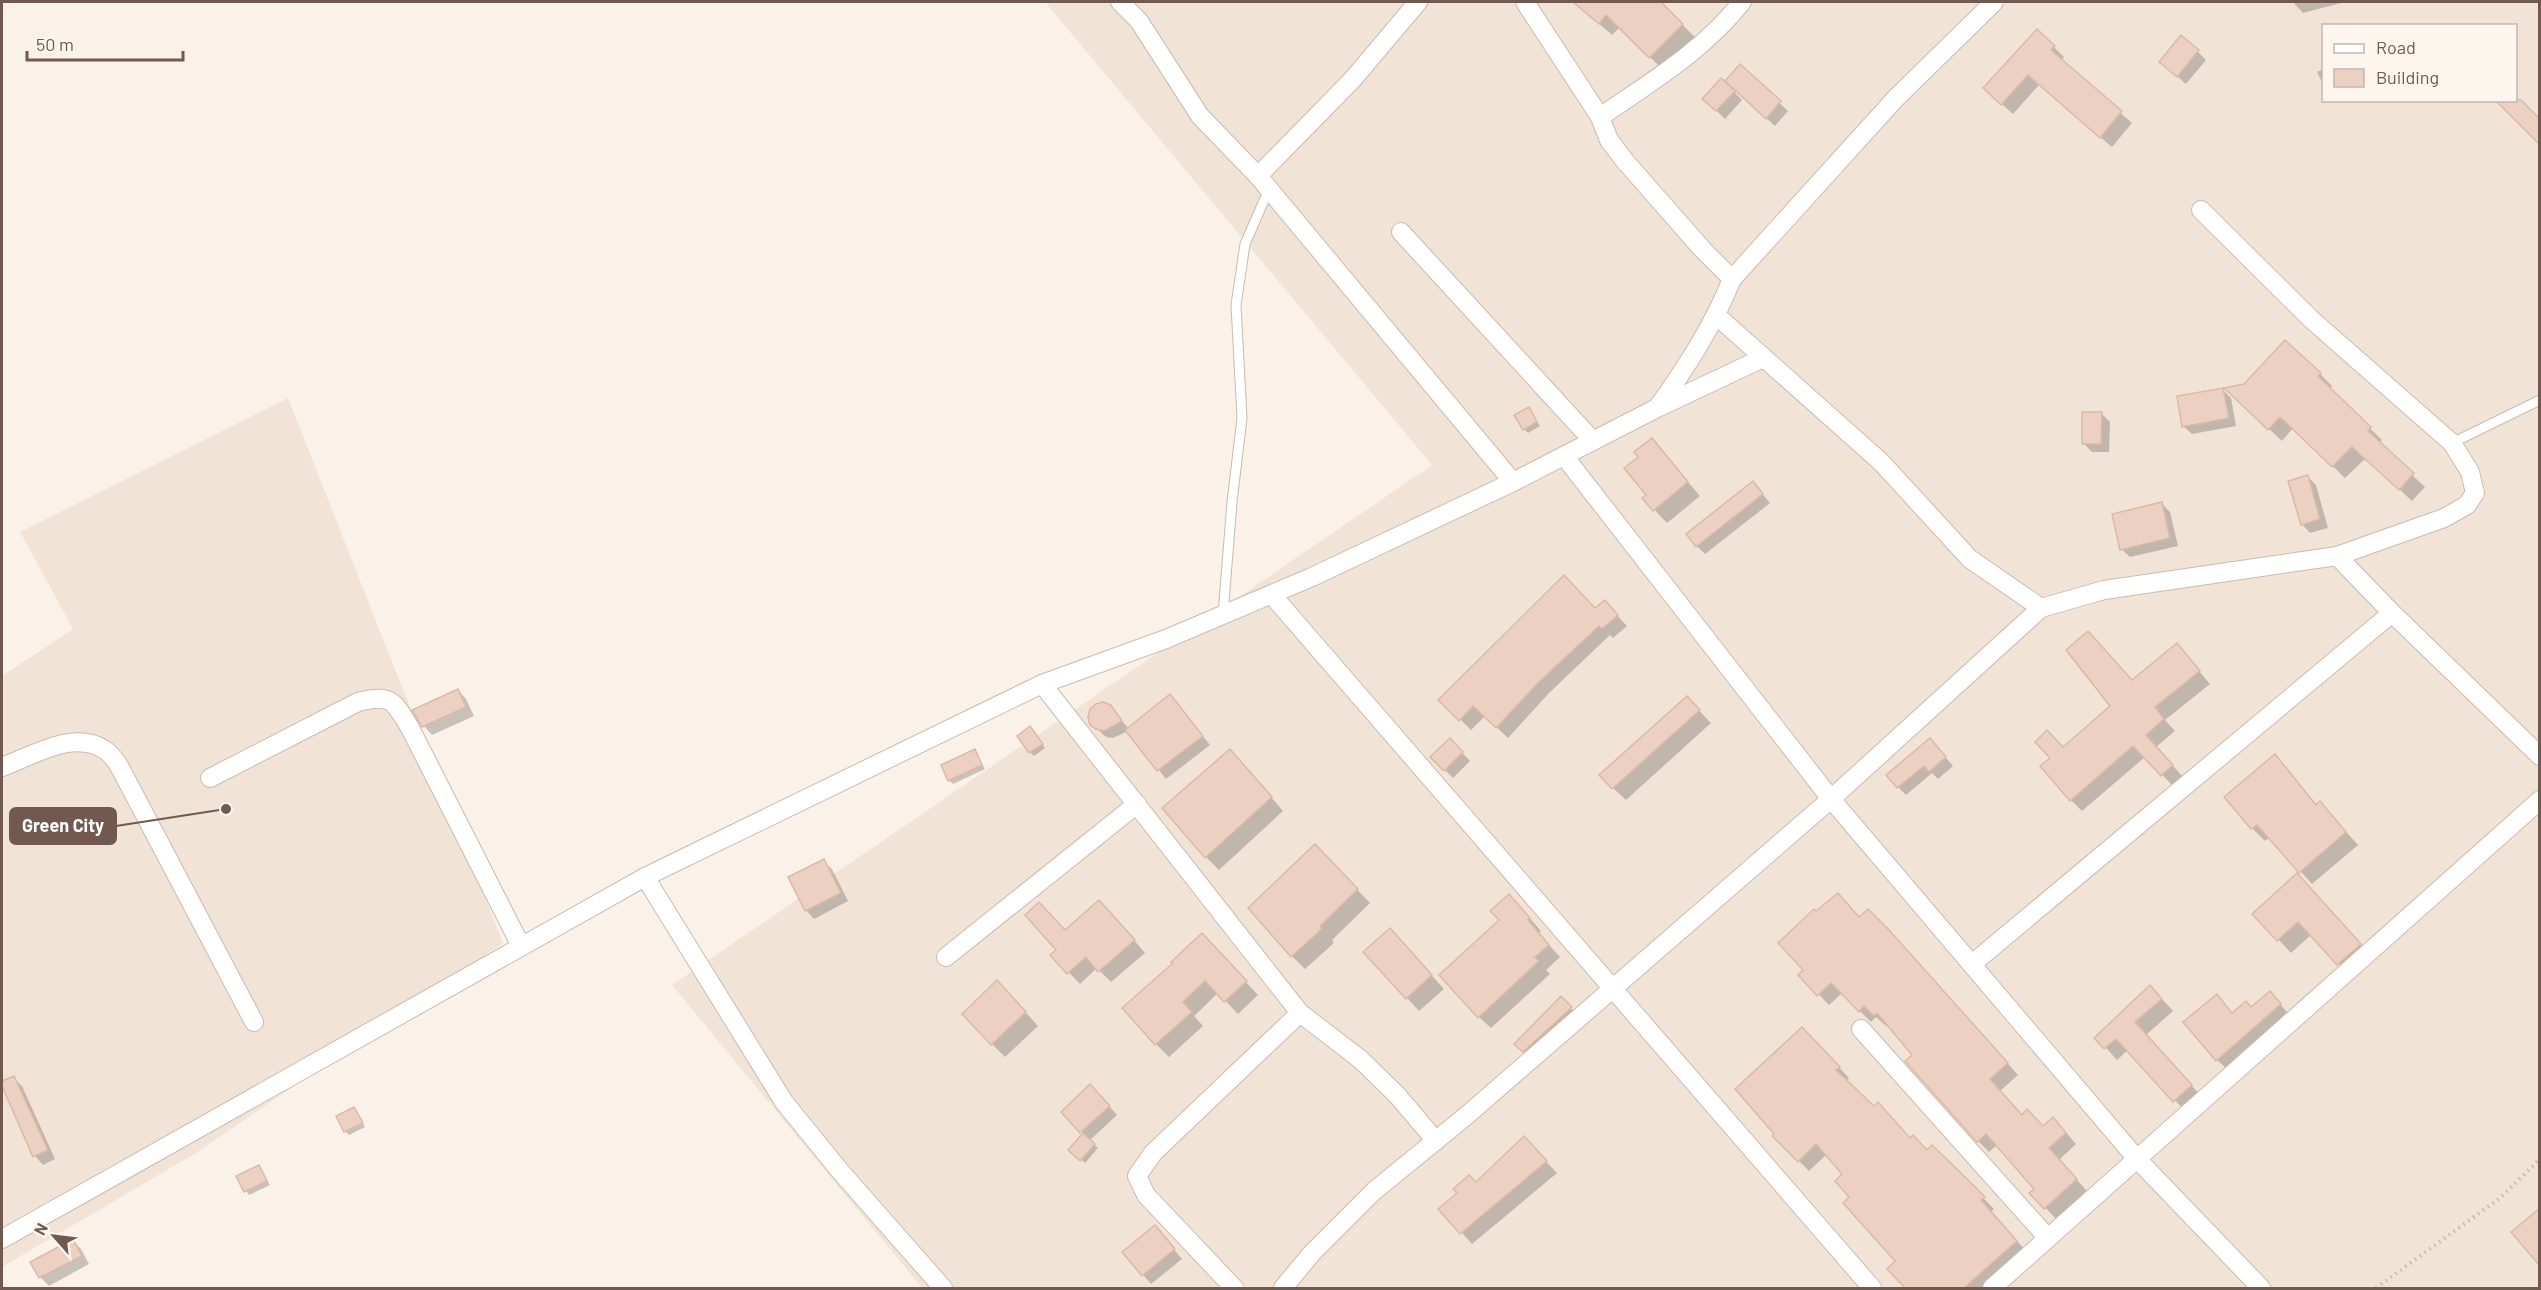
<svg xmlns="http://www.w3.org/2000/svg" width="2541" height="1290" font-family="Barlow,sans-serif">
  <rect width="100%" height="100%" fill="#faf2e8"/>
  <!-- residential -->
  <g fill="#f1e4d7" fill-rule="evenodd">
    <path d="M1045 2H2539V1288H922L672 985 1432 465ZM2324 26H2516V100H2324Z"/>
    <polygon points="288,398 503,943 196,1153 2,1267 2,676 73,629 20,532"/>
  </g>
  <!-- shadow -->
  <g fill="#0003">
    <polygon points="1574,2 1659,2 1695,37 1663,70 1620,27 1612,35"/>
    <polygon points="2293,2 2341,2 2341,3 2303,13"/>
    <polygon points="2054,47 2064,57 2061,61 2132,123 2112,147 2039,85 2013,114 1996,99"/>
    <polygon points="2198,52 2206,60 2186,84 2170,70"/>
    <polygon points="1740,67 1788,111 1775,126 1737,91 1735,93 1742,100 1725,119 1713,107 1735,89"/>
    <polygon points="2324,69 2324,86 2317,72"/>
    <polygon points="2320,374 2332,386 2329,389 2382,440 2379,444 2425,487 2412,501 2366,458 2345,478 2293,428 2282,441 2238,400 2244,386"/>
    <polygon points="2223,390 2231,398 2236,426 2192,434 2183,426"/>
    <polygon points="1529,409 1540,426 1528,433 1524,429"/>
    <polygon points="2101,413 2110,422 2109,452 2092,452 2083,443"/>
    <polygon points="1652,440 1700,496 1667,523 1644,499 1648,496 1640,457"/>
    <polygon points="2308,477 2316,485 2328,528 2310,533 2302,524"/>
    <polygon points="1761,492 1770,503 1705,554 1697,546"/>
    <polygon points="2162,504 2170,512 2178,546 2130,557 2121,549"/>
    <polygon points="1596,610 1615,613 1627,626 1613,638 1610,635 1548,694 1508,738 1485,716 1471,730 1441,700"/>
    <polygon points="2177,645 2210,684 2165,720 2175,731 2156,747 2183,777 2173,786 2145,757 2082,811 2071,800 2063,749 2112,706 2132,681"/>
    <polygon points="458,690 466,699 474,716 432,735 424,726 414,710"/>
    <polygon points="1170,696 1210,745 1166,779 1128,731 1113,738 1106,737 1092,724 1110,707 1129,729"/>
    <polygon points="1687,698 1711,723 1626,800 1613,788"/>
    <polygon points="1034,732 1045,748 1034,756 1030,752"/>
    <polygon points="1450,740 1470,761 1453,778 1432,757"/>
    <polygon points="1938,749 1953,766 1938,779 1932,773 1906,795 1898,787"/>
    <polygon points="975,751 985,769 953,784 949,780"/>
    <polygon points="2275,756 2317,805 2332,816 2358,845 2312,884 2270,837 2265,841 2252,828 2226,797"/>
    <polygon points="1243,764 1283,811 1219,870 1206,857"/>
    <polygon points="1328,859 1370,903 1332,940 1334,943 1305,969 1292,956"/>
    <polygon points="823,861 832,869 848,901 814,919 806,910"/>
    <polygon points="2309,888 2373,958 2351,977 2312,934 2291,953 2254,914"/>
    <polygon points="1838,895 1860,919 1901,944 2018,1075 2000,1091 2022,1116 2043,1128 2064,1130 2076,1144 2059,1160 2087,1191 2056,1219 2032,1193 2036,1189 1997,1145 1989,1152 1978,1141 1914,1055 1888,1024 1886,1026 1876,1017 1871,1022 1842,993 1829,1005 1800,975 1805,970 1816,913"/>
    <polygon points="1521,908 1541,931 1538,933 1560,957 1546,970 1550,974 1491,1028 1479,1017"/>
    <polygon points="1111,913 1145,953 1111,982 1097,968 1080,984 1052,955 1058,950 1065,932"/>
    <polygon points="1402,943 1444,989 1419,1011 1407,998"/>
    <polygon points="1214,948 1258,995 1238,1014 1218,993 1194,1016 1203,1026 1169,1057 1156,1044 1175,964"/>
    <polygon points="1010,995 1038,1026 1005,1057 992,1044"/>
    <polygon points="2216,996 2233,1014 2280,1004 2290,1016 2228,1070 2217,1060"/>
    <polygon points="1561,998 1579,1016 1532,1059 1516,1044"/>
    <polygon points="2162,999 2173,1011 2146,1035 2202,1097 2186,1112 2128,1050 2117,1060 2097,1038"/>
    <polygon points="1813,1039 1849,1078 1846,1082 1910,1139 1957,1171 1994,1209 1991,1212 2027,1252 1986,1288 1907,1288 1889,1269 1898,1261 1852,1197 1844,1174 1827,1154 1809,1171 1774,1136"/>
    <polygon points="13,1078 22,1086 55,1159 43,1165 35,1156 2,1083"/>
    <polygon points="1098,1094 1117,1115 1089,1141 1098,1148 1085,1163 1070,1150 1084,1134 1063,1112"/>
    <polygon points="354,1109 365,1127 349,1135 345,1131"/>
    <polygon points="1535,1150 1557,1173 1472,1244 1441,1209 1477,1184"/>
    <polygon points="259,1167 270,1185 249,1195 238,1177"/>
    <polygon points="1155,1227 1182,1259 1151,1284 1124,1252"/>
    <polygon points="73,1241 81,1249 89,1264 49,1286 40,1277"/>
  </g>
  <!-- building -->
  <g fill="#ecd1c3" stroke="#ddb8a5" stroke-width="1.5">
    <polygon points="1573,2 1661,2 1683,24 1649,58 1606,15 1599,24"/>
    <polygon points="2037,29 2055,46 2051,50 2122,111 2100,138 2028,75 2001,105 1983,88"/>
    <polygon points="2181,35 2199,50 2177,77 2159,62"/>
    <polygon points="1740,64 1781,101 1766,119 1725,81"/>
    <polygon points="1721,78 1735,91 1716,111 1702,99"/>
    <polygon points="2495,100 2521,100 2540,119 2540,145"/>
    <polygon points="2285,340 2321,373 2318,376 2371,427 2368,431 2414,473 2399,490 2352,447 2332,467 2280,417 2268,430 2224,388 2244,384"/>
    <polygon points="2223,388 2229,418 2182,427 2177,396"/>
    <polygon points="1529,407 1537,422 1523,430 1514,415"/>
    <polygon points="2082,412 2102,412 2101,444 2082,444"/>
    <polygon points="1652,438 1688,482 1653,511 1642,498 1646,495 1624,468 1638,457 1634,452"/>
    <polygon points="2308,475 2320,519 2301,525 2288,481"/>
    <polygon points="1753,481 1763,494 1696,547 1686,534"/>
    <polygon points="2162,502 2170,538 2120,550 2112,514"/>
    <polygon points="1564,575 1595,608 1605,600 1618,615 1602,629 1599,626 1538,683 1496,728 1473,706 1459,721 1438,700"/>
    <polygon points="2088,631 2132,680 2177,643 2200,671 2155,707 2164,719 2146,735 2173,765 2161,776 2133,746 2070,801 2040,766 2050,758 2035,742 2047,730 2063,747 2110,706 2066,650"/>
    <polygon points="458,689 466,707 422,727 412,710"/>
    <polygon points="1170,694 1203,736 1157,771 1125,730"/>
    <polygon points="1687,696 1700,710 1612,789 1599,775"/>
    <polygon points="1103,702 1111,705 1122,721 1104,731 1096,729 1090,725 1088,717 1090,709 1096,704"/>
    <polygon points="1030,726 1043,744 1029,753 1017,736"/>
    <polygon points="1450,738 1463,752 1444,771 1430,757"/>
    <polygon points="1930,738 1946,757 1929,772 1924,766 1897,788 1886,775"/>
    <polygon points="975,749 982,765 948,781 941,765"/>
    <polygon points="1230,749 1272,797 1205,858 1162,808"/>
    <polygon points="2275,754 2316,805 2320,801 2346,832 2299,873 2257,825 2251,829 2224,797"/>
    <polygon points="1315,844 1358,889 1320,926 1322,929 1291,957 1248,908"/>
    <polygon points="824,859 841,893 805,911 788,877"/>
    <polygon points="2297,873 2361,944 2337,965 2298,922 2277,941 2252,914"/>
    <polygon points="1838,893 1859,917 1868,909 1890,931 2008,1063 1990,1079 2022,1115 2027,1109 2043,1126 2053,1117 2066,1133 2049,1148 2077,1179 2044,1209 2029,1193 2034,1189 1986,1134 1977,1142 1905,1061 1912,1055 1877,1013 1874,1016 1864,1006 1859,1012 1831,983 1817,996 1798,975 1803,970 1778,943 1814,909 1816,911"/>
    <polygon points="1509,894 1530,918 1528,920 1549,945 1535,957 1539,961 1478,1018 1439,975 1499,920 1490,911"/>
    <polygon points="1099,900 1135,940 1098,972 1086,957 1067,974 1050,955 1056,950 1025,915 1039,902 1065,930"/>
    <polygon points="1390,928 1432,975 1406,999 1363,952"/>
    <polygon points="1202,933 1247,981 1224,1002 1205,981 1183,1002 1192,1012 1155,1045 1122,1008 1173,963 1171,962"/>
    <polygon points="997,980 1026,1012 991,1045 962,1014"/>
    <polygon points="2150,985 2162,999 2135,1022 2192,1085 2173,1102 2116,1039 2104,1049 2094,1038"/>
    <polygon points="2270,991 2281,1004 2216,1061 2183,1022 2217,994 2232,1013 2246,1001 2251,1007"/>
    <polygon points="1561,996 1572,1007 1523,1052 1514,1044"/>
    <polygon points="1802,1027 1840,1067 1836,1070 1874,1106 1878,1102 1910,1138 1913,1135 1927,1150 1932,1145 1958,1170 1985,1197 1981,1200 2017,1241 1964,1288 1905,1288 1887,1269 1895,1261 1843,1203 1849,1197 1835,1181 1842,1174 1816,1144 1798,1162 1772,1136 1774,1134 1735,1089"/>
    <polygon points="14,1076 48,1150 33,1157 2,1086 2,1081"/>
    <polygon points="1090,1084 1110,1106 1080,1133 1061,1112"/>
    <polygon points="354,1107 363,1123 344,1132 336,1116"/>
    <polygon points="1083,1133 1095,1144 1080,1161 1068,1150"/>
    <polygon points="1524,1136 1547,1161 1460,1234 1438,1209 1457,1193 1453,1189 1469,1175 1476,1182"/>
    <polygon points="259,1165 267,1181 244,1192 236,1176"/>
    <polygon points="2540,1208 2540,1266 2511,1232"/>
    <polygon points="1155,1225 1175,1249 1142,1276 1122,1252"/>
    <polygon points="73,1239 82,1256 39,1278 30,1262"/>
  </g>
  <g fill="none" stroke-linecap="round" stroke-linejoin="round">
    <!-- service casing -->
    <g stroke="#cbbaaf" stroke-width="11">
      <g id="service">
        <polyline points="2452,443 2540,400"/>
        <polyline points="1223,615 1232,502 1242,418 1236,305 1245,244 1269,189"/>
      </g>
    </g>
    <!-- minor casing -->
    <g stroke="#cbbaaf" stroke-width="20">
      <g id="minor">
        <polyline points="1120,2 1139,21 1200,116 1258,176 1513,482"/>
        <polyline points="1525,2 1600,117 1609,140 1624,160 1703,250 1732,279"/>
        <path d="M1600 117C1652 81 1702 52 1742 2"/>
        <polyline points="1258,176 1353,79 1418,2"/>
        <polyline points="1401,232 1593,441"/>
        <polyline points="1717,316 1881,462 1970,559 2041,608 2104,590 2337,556 2444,518 2467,505 2475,493 2470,472 2452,443 2312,320 2201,210"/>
        <path d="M1658 407C1687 366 1713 326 1732 279L1896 98 1994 2"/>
        <polyline points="1564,456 1831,799 2137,1159 2261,1288"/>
        <polyline points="2337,556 2392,613 2540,756"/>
        <polyline points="1272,595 1872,1288"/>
        <polyline points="1042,684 1300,1013 1153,1153 1137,1176 1146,1195 1234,1288"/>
        <path d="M2 767C32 756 74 729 105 750 110 753 114 759 118 764L254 1022"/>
        <path d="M210 778 358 702C392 694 393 700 410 728L521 946"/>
        <polyline points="645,877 784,1102 840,1171 943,1288"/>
        <polyline points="946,957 1137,804"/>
        <polyline points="1972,964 2392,613"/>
        <polyline points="1300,1013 1360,1059 1397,1095 1436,1141"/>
        <polyline points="1861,1029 2047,1237"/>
        <polyline points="2,1239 645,877 1042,684 1166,639 1312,577 1513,482 1657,408 1763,358"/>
        <polyline points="1283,1288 1312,1253 1374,1191 1466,1116 1831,799 2041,608"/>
        <polyline points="1992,1288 2540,800"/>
      </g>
    </g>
    <!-- path -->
    <polyline stroke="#d1b5a6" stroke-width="4" stroke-dasharray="1.5 4.5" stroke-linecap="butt" points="2376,1288 2500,1198 2540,1159"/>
    <!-- service -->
    <use href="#service" stroke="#fff" stroke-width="9"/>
    <!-- minor -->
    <use href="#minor" stroke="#fff" stroke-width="18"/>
  </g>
  <!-- callouts -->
  <path fill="none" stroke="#71594f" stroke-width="2" d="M226 809L116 826"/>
  <circle fill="#71594f" stroke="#fdf6ee" stroke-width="2" cx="226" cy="809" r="6"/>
  <rect fill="#71594f" stroke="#71594f" stroke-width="2" x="10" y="808" width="106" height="36" rx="6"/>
  <g font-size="18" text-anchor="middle" font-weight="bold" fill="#fff">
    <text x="63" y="832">Green City</text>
  </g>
  <!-- border -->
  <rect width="2541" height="1290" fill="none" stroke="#71594f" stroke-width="6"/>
  <!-- legend -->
  <rect x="2322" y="24" width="195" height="78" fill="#fdf6ee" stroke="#c5b7ae" stroke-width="1.5"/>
  <rect x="2334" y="44" width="30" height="9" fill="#ffffff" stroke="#c5b7ae" stroke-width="1.5"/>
  <text x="2376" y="54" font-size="18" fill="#71594f">Road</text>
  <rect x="2334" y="69" width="30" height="18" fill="#ecd1c3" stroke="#c5b7ae" stroke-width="1.5"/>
  <text x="2376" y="84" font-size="18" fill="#71594f">Building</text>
  <!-- north arrow -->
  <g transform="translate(54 1236) rotate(298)" stroke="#fdf6ee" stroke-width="4.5" paint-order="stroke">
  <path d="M0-4.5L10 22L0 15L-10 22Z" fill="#71594f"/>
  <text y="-9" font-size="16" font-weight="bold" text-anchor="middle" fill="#71594f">N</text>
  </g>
  <!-- scale -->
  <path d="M27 51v9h156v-9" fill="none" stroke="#71594f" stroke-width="3"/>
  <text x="36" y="51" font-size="18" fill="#71594f" stroke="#fdf6ee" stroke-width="4.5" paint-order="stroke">50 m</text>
</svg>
